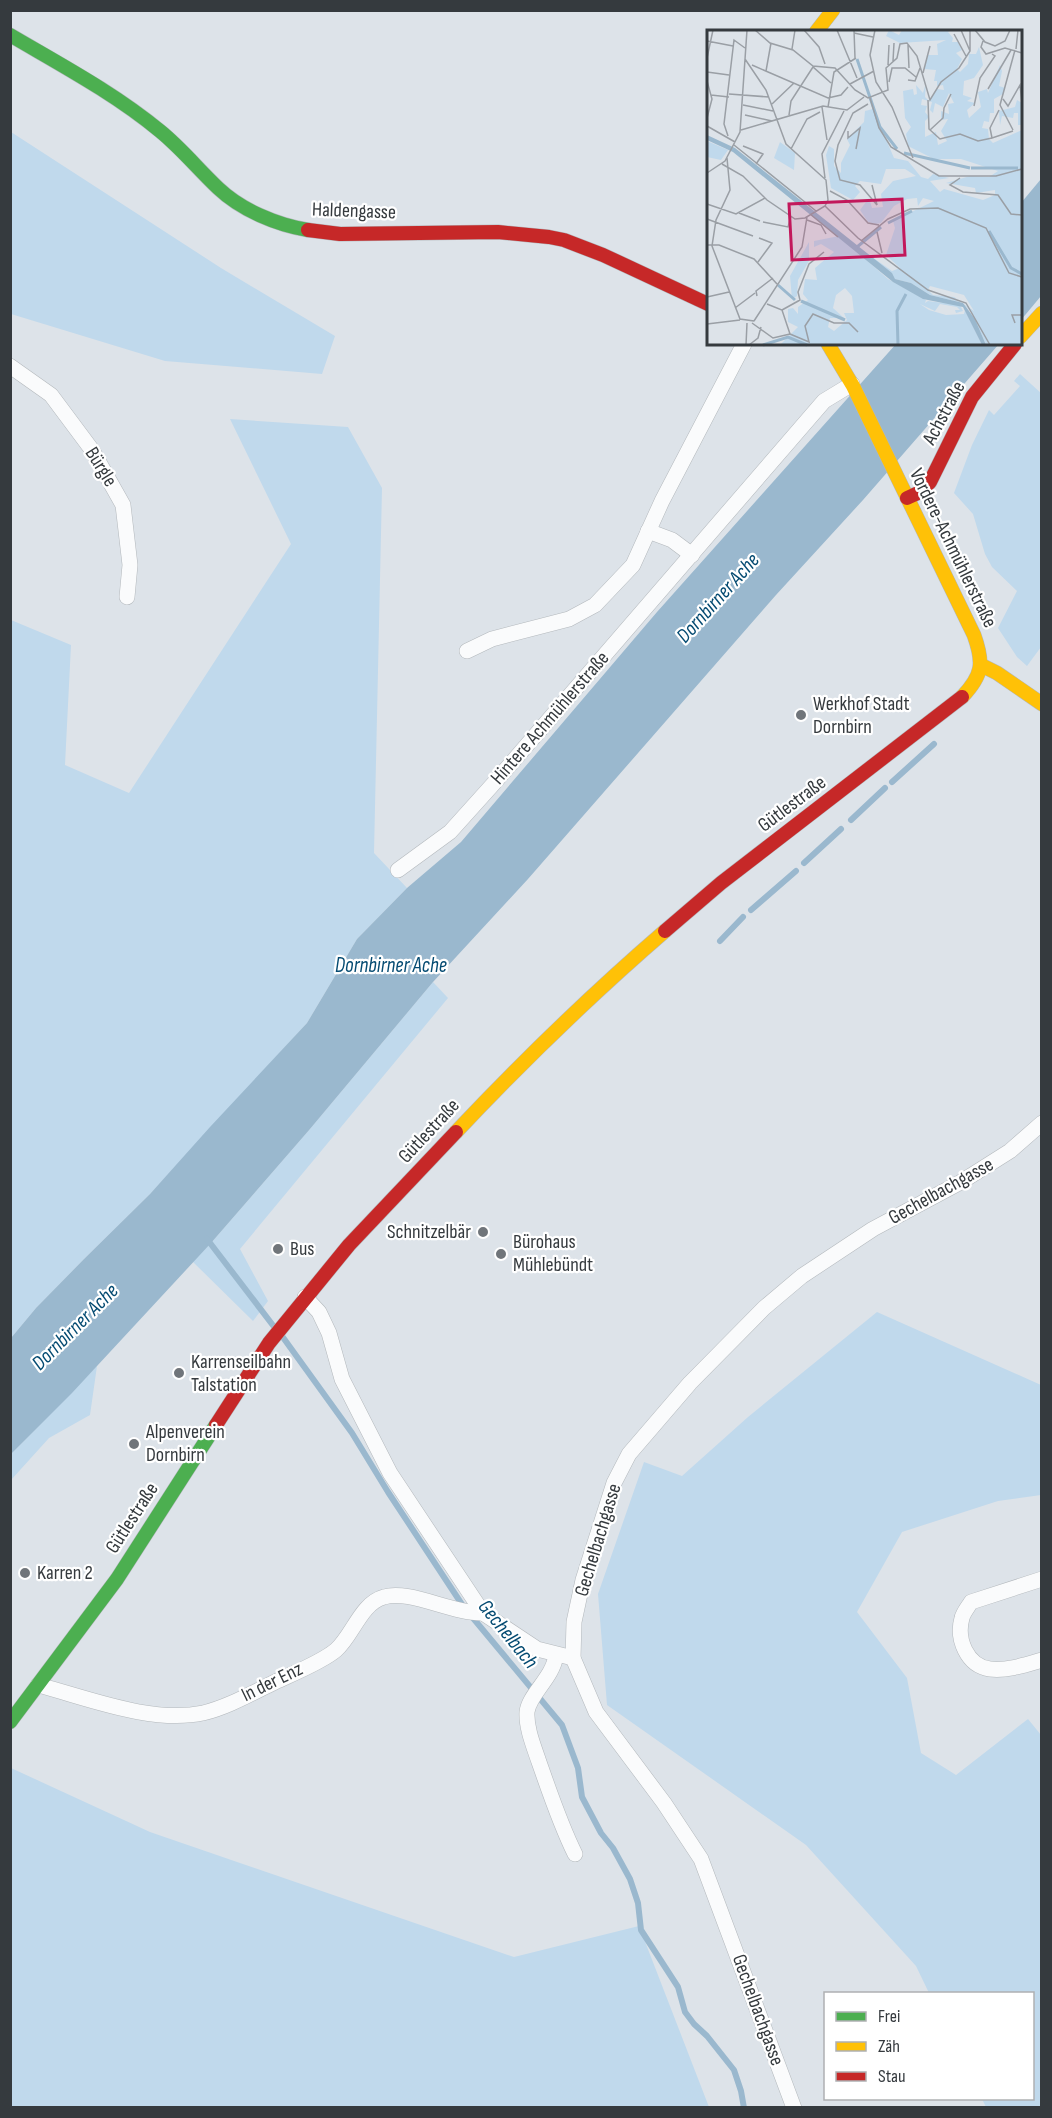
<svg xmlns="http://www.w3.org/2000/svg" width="1052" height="2118" font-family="'Sofia Sans Condensed',sans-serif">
  <rect width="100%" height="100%" fill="#dde3e9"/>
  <!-- green -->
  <g fill="#c0d9ec">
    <polygon points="11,132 221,268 335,336 322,374 165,361 11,314"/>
    <polygon points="1020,374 1042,394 1041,647 1027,666 1017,657 998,628 1017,591 992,567 985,554 973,514 954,493 972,445 989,410 994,415 1020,386 1014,381"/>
    <polygon points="230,419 348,427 382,488 374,853 407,888 357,939 307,1023 150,1194 84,1259 36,1308 11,1338 11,620 71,645 65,765 129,793 291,544"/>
    <polygon points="433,982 448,998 240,1249 268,1301 253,1321 192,1261 211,1243 310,1129"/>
    <polygon points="877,1312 1041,1385 1041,1495 998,1501 902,1532 857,1612 907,1678 921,1753 956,1775 1028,1719 1041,1735 1041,2107 986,2107 982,2099 1032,2098 1032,1994 929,1993 916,1966 806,1845 607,1705 598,1594 644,1462 682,1476 748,1417"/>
    <polygon points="97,1366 90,1415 49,1438 11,1480 11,1454"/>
    <polygon points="11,1768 150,1832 514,1957 639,1926 709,2107 11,2107"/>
  </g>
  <!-- water -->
  <g fill="#9ab8ce">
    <polygon points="1041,179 1041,296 1021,320 1021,203"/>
    <polygon points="896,344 999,344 863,500 776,595 528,879 433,982 310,1129 211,1243 72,1393 11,1454 11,1338 36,1308 84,1259 150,1194 210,1127 307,1023 357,939 407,888 461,842 657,612"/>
  </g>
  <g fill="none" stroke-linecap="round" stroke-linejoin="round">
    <!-- stream -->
    <g stroke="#9ab8ce" stroke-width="6">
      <polyline points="892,782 934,744"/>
      <polyline points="851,820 885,788"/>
      <polyline points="804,863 841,829"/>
      <polyline points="751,910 796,871"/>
      <polyline points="720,941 743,917"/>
      <polyline points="207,1239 275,1328"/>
      <polyline points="282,1336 352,1433 388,1492 463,1606 562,1725 578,1768 582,1797 601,1833 613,1848 630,1879 638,1903 641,1930 678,1987 685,2012 694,2024 707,2036 734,2070 741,2091 744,2108"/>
    </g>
    <!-- street casing -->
    <g stroke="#b3b8bc" stroke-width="16">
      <g id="street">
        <polyline points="10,366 51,395 92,450 123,505 130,565 127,597"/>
        <polyline points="648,531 672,540 692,555"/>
        <polyline points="467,651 492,639 569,619 595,605 633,565 662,501 744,344"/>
        <polyline points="398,870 450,832 495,782 824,401 852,384"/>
        <polyline points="305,1297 319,1312 329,1333 342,1379 390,1473 483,1613 537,1649 573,1658"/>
        <path d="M1042 1579 971 1602C968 1607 963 1613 962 1618 956 1639 967 1666 990 1669 1007 1671 1025 1665 1042 1660"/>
        <path d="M556 1655C553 1678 529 1694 527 1712 526 1728 534 1747 539 1762 550 1793 560 1824 575 1854"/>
        <path d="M38 1685C88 1698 152 1724 203 1713 228 1707 252 1693 275 1682 292 1674 322 1662 336 1650 353 1635 361 1603 384 1597 409 1589 453 1614 483 1613"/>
        <polyline points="794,2108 701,1859 664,1803 596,1712 573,1658 574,1622 583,1580 614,1483 629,1454 690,1383 764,1308 802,1276 873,1229 961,1182 1010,1151 1042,1123"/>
      </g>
    </g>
    <!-- fast casing -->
    <g stroke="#b3b8bc" stroke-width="15">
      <g id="fast">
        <path d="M10 35C61 65 114 93 160 131 181 148 198 169 218 188 241 210 277 225 308 230"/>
        <polyline points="10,1722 117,1579 216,1425"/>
      </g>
    </g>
    <!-- slow casing -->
    <g stroke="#b3b8bc" stroke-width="15">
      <g id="slow">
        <polyline points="816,32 833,10"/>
        <polyline points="1020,337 1042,313"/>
        <path d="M828 344 853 386 974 635C984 663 983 675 962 697"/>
        <polyline points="983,666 997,673 1042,704"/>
        <path d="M456 1132C522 1062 592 994 665 931"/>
      </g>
    </g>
    <!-- jam casing -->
    <g stroke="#b3b8bc" stroke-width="15">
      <g id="jam">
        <polyline points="308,230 340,234 498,232 549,237 564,240 603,255 708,304"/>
        <polyline points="907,498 918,493 930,482 972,397 1015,344"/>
        <polyline points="665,931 721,883 962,697"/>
        <polyline points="216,1425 269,1343 349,1245 456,1132"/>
      </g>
    </g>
    <!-- street -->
    <use href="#street" stroke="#fafbfc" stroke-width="15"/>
    <!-- fast -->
    <use href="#fast" stroke="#4caf50" stroke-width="14"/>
    <!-- slow -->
    <use href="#slow" stroke="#ffc107" stroke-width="14"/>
    <!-- jam -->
    <use href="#jam" stroke="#c62828" stroke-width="14"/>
  </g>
  <!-- markers -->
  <g fill="#70757a" stroke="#fff" stroke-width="2">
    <circle cx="801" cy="715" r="6"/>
    <circle cx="483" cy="1232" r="6"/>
    <circle cx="278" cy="1249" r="6"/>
    <circle cx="501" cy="1254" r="6"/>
    <circle cx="179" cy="1373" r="6"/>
    <circle cx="134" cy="1444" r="6"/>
    <circle cx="25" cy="1573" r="6"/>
  </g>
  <g text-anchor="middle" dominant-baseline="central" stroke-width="4.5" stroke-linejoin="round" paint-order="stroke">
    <!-- street labels -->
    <g font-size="20" fill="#353a3e" stroke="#fff">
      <text transform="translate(354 211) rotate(2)">Haldengasse</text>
      <text transform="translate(944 413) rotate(-62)">Achstraße</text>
      <text transform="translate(101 467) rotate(58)">Bürgle</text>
      <text transform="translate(953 548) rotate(64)">Vordere-Achmühlerstraße</text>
      <text transform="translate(550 718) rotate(-49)">Hintere Achmühlerstraße</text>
      <text transform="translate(792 804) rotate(-37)">Gütlestraße</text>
      <text transform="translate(429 1131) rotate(-47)">Gütlestraße</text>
      <text transform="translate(941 1191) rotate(-29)">Gechelbachgasse</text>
      <text transform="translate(132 1518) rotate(-57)">Gütlestraße</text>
      <text transform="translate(598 1540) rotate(-73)">Gechelbachgasse</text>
      <text transform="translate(272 1682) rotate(-26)">In der Enz</text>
      <text transform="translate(758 2010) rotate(70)">Gechelbachgasse</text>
    </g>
    <!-- poi labels -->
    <g font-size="20" fill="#353a3e" stroke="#fff" text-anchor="start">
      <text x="813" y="704">Werkhof Stadt<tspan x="813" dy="23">Dornbirn</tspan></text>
      <text x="471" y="1232" text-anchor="end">Schnitzelbär</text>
      <text x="513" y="1242">Bürohaus<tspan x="513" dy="23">Mühlebündt</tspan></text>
      <text x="290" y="1249">Bus</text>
      <text x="191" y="1362">Karrenseilbahn<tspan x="191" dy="23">Talstation</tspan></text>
      <text x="146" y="1432">Alpenverein<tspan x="146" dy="23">Dornbirn</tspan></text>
      <text x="37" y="1573">Karren 2</text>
    </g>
    <!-- water labels -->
    <g font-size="21" font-style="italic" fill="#054b72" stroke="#fff">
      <text transform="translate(718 598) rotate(-48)">Dornbirner Ache</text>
      <text x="391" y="965">Dornbirner Ache</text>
      <text transform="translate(75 1327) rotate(-45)">Dornbirner Ache</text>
      <text transform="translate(508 1634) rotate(51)">Gechelbach</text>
    </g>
  </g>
  <!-- overview -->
  <g transform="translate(707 30)">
    <rect width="315" height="315" fill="#dde3e9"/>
    <path d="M182 0 192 5 195 0H244L241 2 246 8 245 12H251L255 20 249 23 255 29 250 39 253 42 261 34 262 24H269L272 17 276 35 267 48 257 51 256 65 265 68 260 71 268 73 260 80 262 88 274 77 271 62 280 59 281 63 293 35 295 41 292 56 298 58 296 64 287 69V83H283L282 92 277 91 275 98 281 99 282 109 286 113 315 100V315H279L265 283 256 273 223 265 204 253 188 249 158 222 185 241 193 238 179 225 188 198 186 191 227 171 216 168 211 176 210 168 200 169 187 176 174 193 169 194 161 192 153 180 162 168 165 178 176 177 174 164 186 151 209 146 198 139H179L174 154 153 151 148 156 153 162 146 170 124 158 119 125 122 116 127 119V136L134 143V133L143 115 140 109 157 92 158 81 166 79 187 128 201 131 214 147 221 149 226 144 242 148 223 151 233 162 237 159 276 170 288 165V160L269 163 268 158 239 153 263 146 282 147 291 141 254 129H227L201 116 199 104 204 97 198 88 196 61 206 59 207 65 210 64 209 55 216 63 219 53 218 67 222 71 230 59 237 60 236 55 230 56V51H227L229 40 217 39 221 25H231L230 14 239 10 193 13 179 6ZM242 63 247 73 241 74 242 84 234 81V90L241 89 234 101 240 111 231 115 229 102 218 107V91L222 87 218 82 220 76 214 75 215 69 225 72 223 80 226 83 228 73 236 77ZM223 256 257 265 267 281 247 267 226 265 221 260ZM310 70 315 73V95H311V83H307L306 88 295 86 293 95 292 81 308 77ZM0 111 21 120 14 130 0 127ZM73 112 88 123 87 140 67 128ZM132 206 181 249 219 270 218 273 221 271 253 275 256 281 249 283 248 280H253L250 277 233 274 228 281 213 274 222 280 239 285 257 284 258 280 275 315H73L91 297 81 292V279L86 278 91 284V277L101 270 96 264 98 249 110 250 108 238 127 222 114 214 107 217V211ZM138 258 145 266 147 283H137L140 290 127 301 121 297 123 288H137L126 278 129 265ZM102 212V231L91 250 90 266 85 269 83 246Z" fill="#c0d9ec" fill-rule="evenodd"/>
    <path d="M0 105 28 118 185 243 188 249 204 253 223 265 256 273 268 289 279 315H275L256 277 216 269 186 252 26 122 0 110Z" fill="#9ab8ce"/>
    <path fill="none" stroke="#9ab8ce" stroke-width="3" d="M150 29 173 97 190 119M197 123 263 138M264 138H311M181 193 205 181M282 201 304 238 315 244M150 217 174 197M71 255 88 270M94 271 138 290M56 315 81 307 100 315M191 315 190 281 199 264"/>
    <path fill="none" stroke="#9a9fa5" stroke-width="1.5" d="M48 0 63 13 86 20 106 36 128 38 148 60 161 68 181 60 179 38 190 28 193 14 200 13 210 26 223 70 234 52 252 38 263 21V0M97 0 112 17 118 34M130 0 150 48M147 0 148 28M168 0 163 25 169 52 185 77 206 128M254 0 263 21M268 0 278 12 288 16 298 11 303 0M147 3 166 7M247 4 259 26M0 11 26 16M276 11 274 17 279 24 298 18 315 23M201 15 202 38M85 19 88 0M309 19 311 0M0 28 6 0M186 31 187 13M45 35 121 68 134 65 141 57M181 35 182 15M59 41 64 13M0 42 22 45M216 43 223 16M201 50 208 51 213 38M0 51 5 69 0 88M182 52 185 38H198L209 47M143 54 167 41M281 59 304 20M22 64 62 67M4 65 22 67M163 68 172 98 184 117 232 146H289L315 139M296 69 301 76 313 55 315 73M221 70 222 99 233 109 253 104 271 111 285 108M65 74 87 53M161 74 146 83 131 115 128 131 133 150 153 155 170 175 165 155M36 75 66 81M267 76 273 48 288 26 285 24M115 77 120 110M121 77 127 42 149 28M292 80 283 98 285 108 306 101M38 85 65 91M82 85 84 71 106 37 124 53M0 96 28 112M34 100 116 76 140 80 157 67M223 100 236 88 237 78 244 64M306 100 293 75 308 20M141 101V108L153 98 149 119M21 106 17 94 27 10 38 18M27 115 109 181M36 116 56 124 49 134M84 119 100 89 113 82M20 128 23 160 9 190 5 216 33 289 47 291M15 134 36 146 60 170 88 189 98 188 118 176 121 170 119 150 79 114 59 60 38 29M0 143 18 131 33 102 40 0M118 148 115 124 137 81M253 148 243 155 256 162 291 165 304 184 315 185M123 161 140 170 161 193 172 195M0 174 29 184 58 168M118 176 151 208 221 260 259 273 283 315M32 183 53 191M103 184 131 207M0 189 46 206M100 190 114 195 119 204M56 192 81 197 84 186M170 202 175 223M154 211 181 189 203 179 231 178 279 198 302 243 315 247M0 215H12L47 229 70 254M51 232 65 213 52 208M50 266 49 261 66 248M0 267 22 262M60 274 75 280 83 304M28 278 48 263M75 280 93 270 91 262 102 234 117 222M47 291 95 217 100 187M45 293 66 308 83 304M308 293 305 285H315M0 294 33 290M83 304 102 312 98 296 106 284 127 293H142L151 302M39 315 40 293M42 315 51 308 54 297"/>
    <path fill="#c2185b" fill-opacity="0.15" stroke="#c2185b" stroke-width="3" d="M195 169 198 225 85 230 82 174Z"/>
    <rect width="315" height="315" fill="none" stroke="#353a3e" stroke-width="3"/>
  </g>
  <!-- border -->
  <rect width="1052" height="2118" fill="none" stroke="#353a3e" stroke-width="24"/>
  <!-- legend -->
  <rect x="824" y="1992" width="210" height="108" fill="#ffffff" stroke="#aeb0b2" stroke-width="1.5"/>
  <rect x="836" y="2012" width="30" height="9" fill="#4caf50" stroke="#aeb0b2" stroke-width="1.5"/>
  <text x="878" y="2022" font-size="18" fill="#353a3e">Frei</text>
  <rect x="836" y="2042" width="30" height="9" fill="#ffc107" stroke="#aeb0b2" stroke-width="1.5"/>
  <text x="878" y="2052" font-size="18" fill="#353a3e">Zäh</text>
  <rect x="836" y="2072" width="30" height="9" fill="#c62828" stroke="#aeb0b2" stroke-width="1.5"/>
  <text x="878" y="2082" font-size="18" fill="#353a3e">Stau</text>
</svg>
